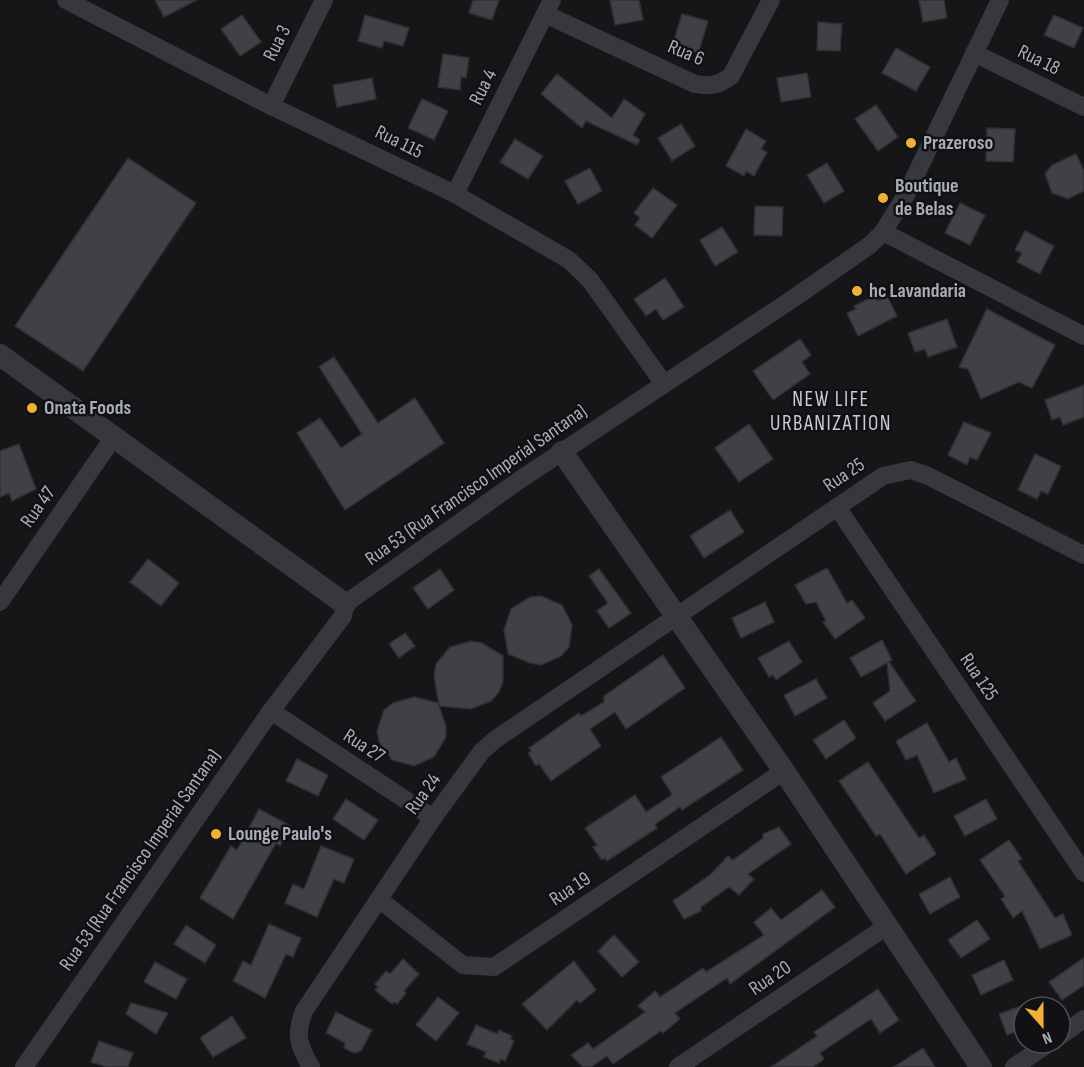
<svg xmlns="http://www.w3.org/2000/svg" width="1084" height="1067" font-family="'Sofia Sans Condensed',sans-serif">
  <rect width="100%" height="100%" fill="#161618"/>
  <!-- building -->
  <g fill="#404145" stroke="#303034" stroke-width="1.5">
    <polygon points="155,0 197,0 164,17"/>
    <polygon points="473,0 499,0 492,20 469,13"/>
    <polygon points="610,0 639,0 643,20 615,25"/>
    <polygon points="919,0 944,0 947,18 923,22"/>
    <polygon points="682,14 708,21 698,54 672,47"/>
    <polygon points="242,15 261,42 240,56 221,29"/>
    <polygon points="365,15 409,28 403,46 384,41 382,48 358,41"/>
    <polygon points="1054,15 1083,28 1074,48 1044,35"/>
    <polygon points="818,22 842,24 840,51 817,50"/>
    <polygon points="896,48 930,67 916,91 882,73"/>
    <polygon points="443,54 469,58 466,78 461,77 460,90 438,87"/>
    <polygon points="807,73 811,97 781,102 777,78"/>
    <polygon points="557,74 612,118 624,99 645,114 633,135 640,140 637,145 586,121 582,128 541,94"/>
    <polygon points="372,78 376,99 337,107 333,85"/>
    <polygon points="422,99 448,111 434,140 408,128"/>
    <polygon points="876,105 898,137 878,151 855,119"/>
    <polygon points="681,124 695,146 672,161 658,138"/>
    <polygon points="987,128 1015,129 1013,162 986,161"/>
    <polygon points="746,129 766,141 761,149 767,152 754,176 746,171 744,176 726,166"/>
    <polygon points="515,139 543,156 528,179 500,162"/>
    <polygon points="1076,154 1084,171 1084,191 1068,199 1052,193 1045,174 1052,165"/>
    <polygon points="128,158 196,203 83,371 15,326"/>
    <polygon points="827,163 844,191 824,203 807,175"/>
    <polygon points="590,168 602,191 578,204 565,181"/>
    <polygon points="653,188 677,205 652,238 635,225 640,218 634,213"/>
    <polygon points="960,203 985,215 970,245 945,233"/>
    <polygon points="755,206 783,207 782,236 754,235"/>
    <polygon points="722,227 738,252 715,266 700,240"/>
    <polygon points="1025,231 1054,246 1040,274 1017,262 1022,253 1015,250"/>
    <polygon points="665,278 684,307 663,320 656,309 646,316 634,299"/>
    <polygon points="876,295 878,301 887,296 897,316 858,336 847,313 856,309 854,306"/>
    <polygon points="987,309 1055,345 1032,388 1019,382 981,399 968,369 959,367"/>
    <polygon points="947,319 957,347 928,357 925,349 915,352 908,333"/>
    <polygon points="800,339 811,355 802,362 810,374 773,400 753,371"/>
    <polygon points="334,357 378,423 415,398 444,443 345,510 297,433 320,418 341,448 362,434 319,367"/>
    <polygon points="1084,385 1084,417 1063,425 1060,417 1052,420 1045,400"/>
    <polygon points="964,422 991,433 977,460 970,457 967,465 948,455"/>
    <polygon points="749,424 773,459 739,482 715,448"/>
    <polygon points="19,444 36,489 12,501 9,493 0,497 0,451"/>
    <polygon points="1035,454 1061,466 1048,494 1041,491 1037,499 1018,490"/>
    <polygon points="730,510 744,532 704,558 690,536"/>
    <polygon points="148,559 179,583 161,606 130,582"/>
    <polygon points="827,568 847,603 852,600 865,618 835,639 823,622 826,621 816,602 806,604 795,585"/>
    <polygon points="440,569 454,590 428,609 413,588"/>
    <polygon points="599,569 631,613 609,628 597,611 608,603 589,576"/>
    <polygon points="541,596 562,605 572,625 569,647 561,656 541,665 530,663 508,654 504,630 511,609 530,597"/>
    <polygon points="765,602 774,622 741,638 732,618"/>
    <polygon points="405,633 415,646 399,658 389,644"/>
    <polygon points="882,640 892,660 889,662 916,701 885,721 873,703 890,691 887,663 861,677 850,658"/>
    <polygon points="471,641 482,643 503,656 503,681 499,692 491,701 471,709 439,706 434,675 436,664 450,647"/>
    <polygon points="789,641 802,662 776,680 773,675 769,677 758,658"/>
    <polygon points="663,655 685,688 626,729 615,712 593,727 590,729 601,746 551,781 539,764 536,766 528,753 531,751 529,748 579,713 581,716 604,702 604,696"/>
    <polygon points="816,679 827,698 795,716 784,695"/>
    <polygon points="414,697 438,703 446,726 446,737 434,757 414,766 392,760 379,742 377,731 384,710 393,703"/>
    <polygon points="844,720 856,738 826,759 813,740"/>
    <polygon points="927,723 949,762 956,758 966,779 934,793 917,755 906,760 896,741"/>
    <polygon points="721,737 743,770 682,810 680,807 658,822 655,825 657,828 607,861 605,858 602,860 593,847 597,845 585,828 635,795 646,812 669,797 672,794 661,777"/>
    <polygon points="297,759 328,775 318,796 286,781"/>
    <polygon points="868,762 919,838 924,835 936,854 906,874 880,834 876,836 839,781"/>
    <polygon points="346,799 378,820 364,840 333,819"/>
    <polygon points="986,799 997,819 965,836 954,816"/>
    <polygon points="259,809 291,826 280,846 276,843 233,919 200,898 231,846 237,850"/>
    <polygon points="779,827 791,844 748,874 754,879 739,895 729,887 701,907 701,911 684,919 673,901 711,874 728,856 733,860 763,838 763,834"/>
    <polygon points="1009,840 1022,859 1018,861 1055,918 1063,914 1072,935 1040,949 1022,911 1013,918 1001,899 1005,896 980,860"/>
    <polygon points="321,846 354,859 344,883 334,879 317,917 285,903 293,884 304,889"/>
    <polygon points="950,877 960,897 930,914 919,894"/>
    <polygon points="822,890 835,907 730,984 727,978 675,1013 680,1019 663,1033 661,1031 613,1064 607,1056 591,1067 583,1067 571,1055 588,1043 593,1049 645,1012 638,1006 655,991 660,997 703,968 706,972 764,935 754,922 771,908 781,920"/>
    <polygon points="977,920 990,939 961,958 948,940"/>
    <polygon points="269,924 301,938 293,957 286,954 265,998 233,981 243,961 251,965"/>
    <polygon points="186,925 216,945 205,963 174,944"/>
    <polygon points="614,935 639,962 622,977 598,951"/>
    <polygon points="1084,958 1084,985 1062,1000 1049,982"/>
    <polygon points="403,959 419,974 404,991 406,993 397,1004 394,1002 392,1004 375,990 378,987 375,984 386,971 390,974"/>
    <polygon points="1004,960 1013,980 981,995 972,975"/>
    <polygon points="574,961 596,990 580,1003 577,1000 547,1030 522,1004"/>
    <polygon points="155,962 187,979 176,999 144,982"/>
    <polygon points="878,989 899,1020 880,1033 871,1019 820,1053 824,1059 813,1067 771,1067 817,1036 814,1032"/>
    <polygon points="438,997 459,1013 436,1041 416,1025"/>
    <polygon points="131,1003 168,1013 156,1034 126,1014"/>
    <polygon points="1024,1005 1024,1029 1007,1035 999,1014"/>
    <polygon points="336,1012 372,1030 361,1051 354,1053 344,1048 345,1043 326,1033"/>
    <polygon points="232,1016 246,1038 213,1057 200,1038"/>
    <polygon points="476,1025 497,1034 499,1030 512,1036 510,1039 514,1041 505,1061 501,1059 499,1063 484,1057 486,1052 467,1044"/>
    <polygon points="99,1041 133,1053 128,1067 107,1067 91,1062"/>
    <polygon points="923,1048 935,1067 894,1067 909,1057"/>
  </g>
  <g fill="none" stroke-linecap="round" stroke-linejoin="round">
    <!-- minor -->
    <g stroke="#37383d" stroke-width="18">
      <polyline points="66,0 271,106 455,194 569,260 590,280 664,384"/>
      <path d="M545 14 695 84C710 87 719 85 731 76L771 0"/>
      <polyline points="974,53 1084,107"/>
      <polyline points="271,106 324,0"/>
      <polyline points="455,194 552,0"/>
      <polyline points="883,232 1084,336"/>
      <polyline points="837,507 1084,873"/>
      <polyline points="0,602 113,438"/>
      <polyline points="271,711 433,818"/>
      <polyline points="380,900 463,965 494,967 784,771"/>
      <polyline points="1060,1036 1084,1019"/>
      <polyline points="24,1067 271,711 343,616 345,604 521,479 794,298 870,245 883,232 906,195 1000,0"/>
      <path d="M311 1067C298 1045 295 1035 304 1011L433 818 482 751 496 739 883 476 911 470 928 476 1084 555"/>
      <polyline points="678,1067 887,926"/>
      <polyline points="1014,1067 1049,1043"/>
    </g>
    <!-- tertiary -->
    <g stroke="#37383d" stroke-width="22">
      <polyline points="0,355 345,604"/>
      <polyline points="562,452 784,771 981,1067"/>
    </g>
  </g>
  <!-- markers -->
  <g fill="#f2b134" stroke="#111113" stroke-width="2">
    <circle cx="911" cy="143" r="6"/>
    <circle cx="883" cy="198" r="6"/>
    <circle cx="857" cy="291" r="6"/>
    <circle cx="32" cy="408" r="6"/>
    <circle cx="216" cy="834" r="6"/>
  </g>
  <g text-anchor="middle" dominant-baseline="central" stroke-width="5" stroke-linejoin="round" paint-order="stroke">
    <!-- street labels -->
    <g font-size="20" fill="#a8adb8" stroke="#111113">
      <text transform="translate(277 43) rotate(-63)">Rua 3</text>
      <text transform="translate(686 53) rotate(23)">Rua 6</text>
      <text transform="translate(1039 60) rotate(26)">Rua 18</text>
      <text transform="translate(483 87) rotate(-63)">Rua 4</text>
      <text transform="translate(399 142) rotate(26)">Rua 115</text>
      <text transform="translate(844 475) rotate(-34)">Rua 25</text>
      <text transform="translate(476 485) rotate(-35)">Rua 53 (Rua Francisco Imperial Santana)</text>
      <text transform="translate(38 507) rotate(-55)">Rua 47</text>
      <text transform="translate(979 677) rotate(56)">Rua 125</text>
      <text transform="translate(364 746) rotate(33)">Rua 27</text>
      <text transform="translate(423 794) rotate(-54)">Rua 24</text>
      <text transform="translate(140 860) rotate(-55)">Rua 53 (Rua Francisco Imperial Santana)</text>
      <text transform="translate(570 889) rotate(-34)">Rua 19</text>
      <text transform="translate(770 978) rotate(-34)">Rua 20</text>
    </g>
    <!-- poi labels -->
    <g font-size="20" font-weight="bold" fill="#a8adb8" stroke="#111113" text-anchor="start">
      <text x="923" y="143">Prazeroso</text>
      <text x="895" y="186">Boutique<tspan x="895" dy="23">de Belas</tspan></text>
      <text x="869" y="291">hc Lavandaria</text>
      <text x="44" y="408">Onata Foods</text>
      <text x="228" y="834">Lounge Paulo's</text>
    </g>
    <!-- neighbourhood labels -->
    <g font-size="21" letter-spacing="1.5" fill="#c9ccd4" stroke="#111113">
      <text x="831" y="399">NEW LIFE<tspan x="831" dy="24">URBANIZATION</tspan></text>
    </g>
  </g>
  <!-- north arrow -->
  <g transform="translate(1042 1025) rotate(159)"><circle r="28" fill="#111113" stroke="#4d4f55" stroke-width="1.5"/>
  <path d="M0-4.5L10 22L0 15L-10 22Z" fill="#f2b134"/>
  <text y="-9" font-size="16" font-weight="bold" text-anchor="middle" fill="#a8adb8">N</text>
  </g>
</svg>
